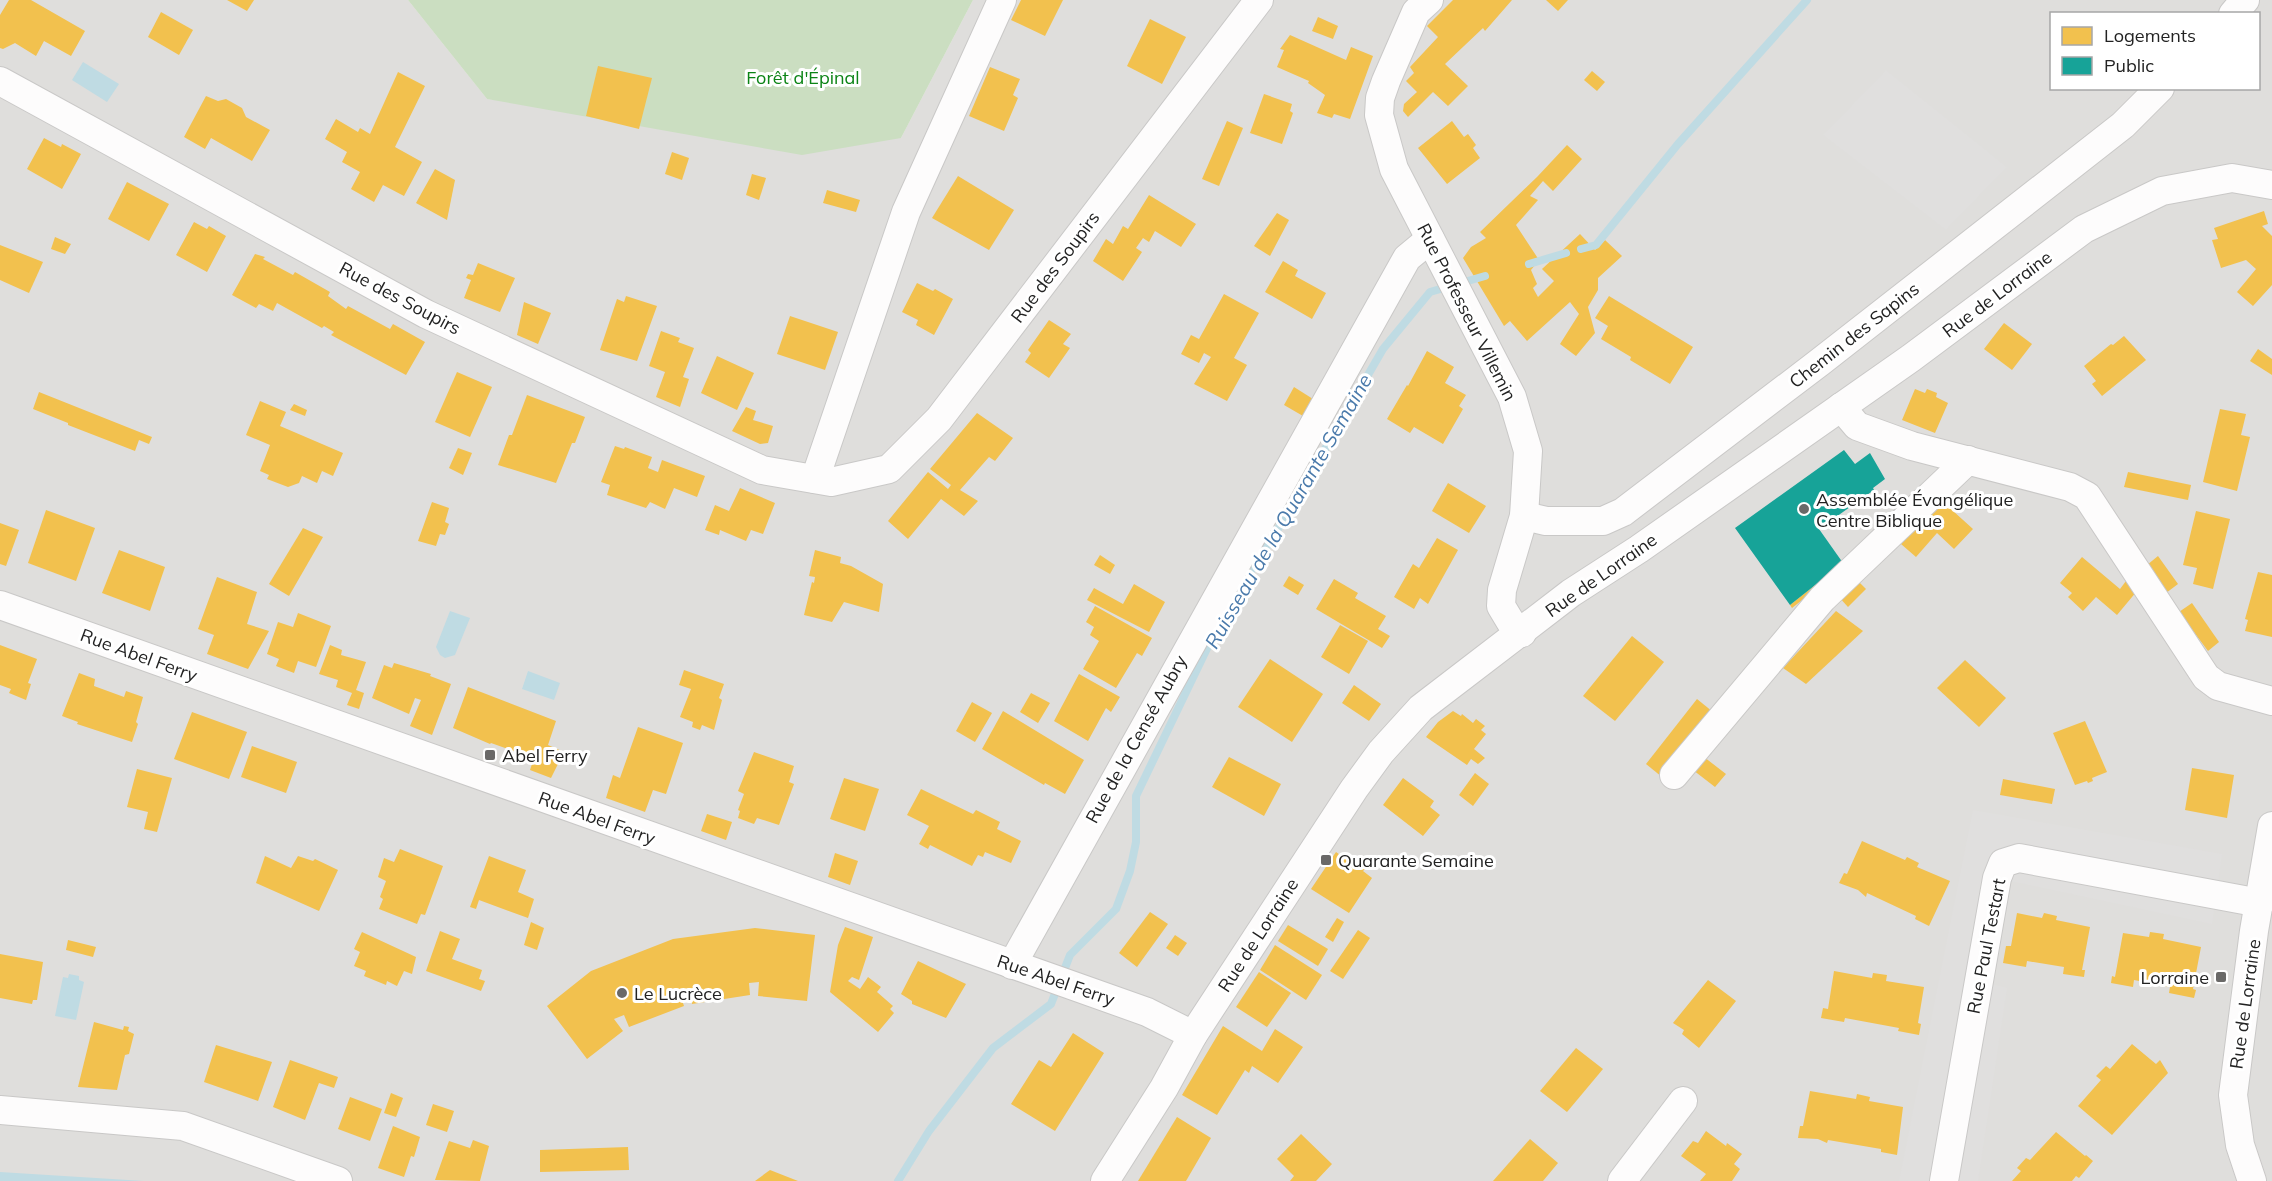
<svg xmlns="http://www.w3.org/2000/svg" width="2272" height="1181" font-family="Mulish,sans-serif">
  <rect width="100%" height="100%" fill="#f0eeeb"/>
  <!-- residential -->
  <path fill="#dfdedc" fill-rule="evenodd" d="M0 0H408L487 99 901 138 973 0H2272V1181H0ZM2052 14H2258V88H2052Z"/>
  <!-- forest -->
  <polygon fill="#cbdec1" points="408,0 973,0 901,138 802,155 487,99"/>
  <!-- parking -->
  <g fill="#e0dfde">
    <polygon points="1886,70 2007,167 1946,230 1823,135"/>
    <polygon points="1973,810 2222,854 2212,924 1997,878 1979,981 2007,988 1978,1181 1899,1181"/>
  </g>
  <!-- water -->
  <g fill="#bfdbe3">
    <polygon points="83,62 119,84 107,102 72,80"/>
    <polygon points="450,611 470,618 455,655 445,658 440,655 436,647"/>
    <polygon points="528,671 560,683 554,700 522,689"/>
    <polygon points="69,974 79,976 79,980 84,982 76,1020 55,1016 63,977 68,978"/>
    <polygon points="0,1172 144,1181 0,1181"/>
  </g>
  <!-- homes -->
  <g fill="#f2c14e">
    <polygon points="9,0 31,0 85,31 71,56 44,41 36,56 15,43 3,49 0,48 0,15"/>
    <polygon points="227,0 254,0 247,11"/>
    <polygon points="1021,0 1063,0 1045,36 1011,20"/>
    <polygon points="1453,0 1512,0 1485,31 1483,28 1445,64 1468,86 1448,106 1433,92 1408,117 1403,111 1404,104 1417,92 1406,81 1414,73 1410,67 1438,37 1427,26"/>
    <polygon points="1546,0 1568,0 1558,11"/>
    <polygon points="161,12 193,30 179,55 148,37"/>
    <polygon points="1318,17 1338,26 1333,39 1312,31"/>
    <polygon points="1150,19 1186,37 1162,84 1127,66"/>
    <polygon points="1290,35 1346,60 1351,47 1373,56 1350,119 1334,114 1332,118 1317,113 1325,95 1308,83 1309,81 1277,67 1284,50 1280,49"/>
    <polygon points="598,66 652,78 639,129 586,116"/>
    <polygon points="990,67 1020,79 1013,95 1018,98 1004,131 969,116"/>
    <polygon points="1592,71 1605,82 1597,91 1584,80"/>
    <polygon points="398,72 425,86 395,147 422,162 404,196 383,185 374,202 351,189 360,172 342,162 347,152 325,139 336,119 358,132 360,128 370,134"/>
    <polygon points="1264,94 1292,104 1290,111 1293,113 1282,144 1250,133"/>
    <polygon points="206,96 218,101 226,99 242,108 246,117 270,130 252,161 211,138 205,149 184,137"/>
    <polygon points="1227,121 1243,128 1219,186 1202,179"/>
    <polygon points="1452,121 1464,137 1468,134 1476,145 1473,148 1480,158 1447,184 1418,148"/>
    <polygon points="44,138 61,147 62,144 81,154 62,189 27,169"/>
    <polygon points="1567,145 1582,159 1553,191 1543,181 1530,196 1538,200 1516,225 1539,260 1531,270 1537,284 1533,288 1538,297 1554,281 1542,269 1580,234 1595,250 1605,240 1622,256 1598,278 1598,290 1588,307 1595,333 1576,356 1560,344 1579,314 1570,302 1527,341 1510,321 1504,326 1463,258 1471,247 1486,238 1480,232 1537,177"/>
    <polygon points="672,152 689,158 682,180 665,174"/>
    <polygon points="435,169 455,180 447,220 416,203"/>
    <polygon points="752,174 766,178 759,200 746,195"/>
    <polygon points="958,176 1014,210 989,250 932,218"/>
    <polygon points="127,182 169,204 149,241 108,219"/>
    <polygon points="827,190 860,200 856,212 823,203"/>
    <polygon points="1149,195 1196,224 1181,247 1155,231 1149,242 1143,238 1136,248 1142,252 1123,281 1093,261 1106,239 1113,244 1123,226 1128,229"/>
    <polygon points="2264,211 2268,224 2262,226 2272,236 2272,285 2253,306 2237,292 2256,269 2246,260 2221,268 2212,240 2218,239 2214,228"/>
    <polygon points="1277,213 1289,220 1270,256 1254,246"/>
    <polygon points="194,222 207,229 209,226 226,236 207,272 176,255"/>
    <polygon points="55,237 71,244 65,254 51,249"/>
    <polygon points="0,245 43,262 29,293 0,280"/>
    <polygon points="255,254 265,257 263,259 293,275 295,272 330,292 328,296 346,309 348,306 390,329 393,324 425,342 406,375 331,335 334,332 324,326 322,328 277,303 273,311 259,304 256,308 232,295"/>
    <polygon points="1283,261 1298,270 1295,276 1326,293 1312,319 1265,292"/>
    <polygon points="478,263 515,278 500,312 464,298 471,280 466,278 468,274 473,275"/>
    <polygon points="917,283 933,291 935,289 953,299 934,335 916,325 918,320 902,312"/>
    <polygon points="1224,294 1259,313 1234,358 1247,365 1227,401 1194,384 1211,357 1204,353 1199,363 1181,354 1191,335 1199,339"/>
    <polygon points="626,296 657,306 637,361 600,350 617,299 624,302"/>
    <polygon points="1609,296 1693,347 1670,384 1630,360 1631,357 1601,339 1608,326 1595,318"/>
    <polygon points="524,302 551,313 538,344 517,335"/>
    <polygon points="790,316 838,332 825,370 777,354"/>
    <polygon points="1049,320 1071,334 1063,344 1070,348 1049,378 1025,362 1031,353 1028,350"/>
    <polygon points="2004,323 2032,344 2012,370 1984,349"/>
    <polygon points="661,331 680,338 678,342 694,348 683,377 689,379 680,407 656,397 665,372 649,366"/>
    <polygon points="2124,336 2146,360 2102,396 2092,384 2096,381 2084,366 2111,344 2113,345"/>
    <polygon points="2258,349 2272,359 2272,375 2250,361"/>
    <polygon points="1427,351 1454,367 1445,383 1466,395 1459,406 1463,409 1443,444 1414,427 1410,433 1387,419 1407,385 1408,386"/>
    <polygon points="717,356 754,373 737,410 701,393"/>
    <polygon points="457,372 492,387 470,437 435,422"/>
    <polygon points="1294,387 1313,399 1303,416 1284,405"/>
    <polygon points="1915,389 1925,393 1927,389 1937,393 1936,397 1948,403 1935,433 1902,420"/>
    <polygon points="39,392 152,437 149,444 139,440 135,451 68,425 68,423 33,409"/>
    <polygon points="527,395 585,417 575,443 572,443 556,483 498,465 509,435 512,435"/>
    <polygon points="260,401 286,412 280,426 343,453 333,476 322,471 317,483 302,476 299,483 288,487 267,479 269,475 260,471 270,445 246,435"/>
    <polygon points="294,404 307,410 305,416 290,410"/>
    <polygon points="746,407 756,411 753,420 773,426 768,443 760,444 732,431"/>
    <polygon points="2220,409 2246,414 2241,435 2250,437 2237,491 2203,482"/>
    <polygon points="977,413 1013,438 995,461 989,457 960,490 978,501 964,516 941,499 908,539 888,521 928,472 948,489 951,485 930,469"/>
    <polygon points="615,446 624,449 625,447 652,457 648,468 658,472 662,460 705,476 697,497 674,488 665,509 650,502 646,508 607,495 610,485 601,482"/>
    <polygon points="458,448 472,453 463,475 449,468"/>
    <polygon points="2128,472 2191,485 2188,500 2124,487"/>
    <polygon points="1448,483 1486,506 1469,533 1432,511"/>
    <polygon points="740,488 775,503 763,534 751,530 746,541 720,530 719,535 705,530 715,505 729,511"/>
    <polygon points="1942,501 1973,529 1954,549 1937,533 1916,557 1901,544"/>
    <polygon points="432,502 449,508 445,522 449,524 445,535 440,534 436,546 418,541"/>
    <polygon points="46,510 95,528 76,581 28,563"/>
    <polygon points="2196,511 2230,519 2213,589 2193,584 2197,568 2183,565"/>
    <polygon points="0,523 19,530 6,566 0,564"/>
    <polygon points="303,528 323,537 289,596 269,584"/>
    <polygon points="1437,538 1458,550 1428,604 1420,598 1414,609 1394,597 1413,564 1419,568"/>
    <polygon points="119,550 165,567 150,611 102,593"/>
    <polygon points="815,550 841,557 840,563 851,566 883,584 879,612 844,602 832,622 804,615 812,582 814,583 815,577 809,576"/>
    <polygon points="1100,555 1115,565 1110,574 1094,565"/>
    <polygon points="2158,556 2178,584 2166,593 2147,565"/>
    <polygon points="2082,557 2120,589 2126,581 2137,591 2117,615 2096,597 2083,611 2068,597 2072,593 2060,583"/>
    <polygon points="1843,563 1845,566 1792,608 1790,605"/>
    <polygon points="2258,572 2272,575 2272,637 2245,631 2248,620 2245,619"/>
    <polygon points="1289,576 1304,585 1298,595 1283,586"/>
    <polygon points="217,577 257,592 247,624 269,631 248,669 207,654 214,635 198,629"/>
    <polygon points="1334,579 1358,593 1355,598 1386,616 1378,629 1390,636 1382,648 1316,609"/>
    <polygon points="1856,579 1866,589 1848,607 1838,596"/>
    <polygon points="1134,584 1165,602 1149,632 1087,600 1094,588 1123,604"/>
    <polygon points="2192,603 2219,642 2208,651 2179,612"/>
    <polygon points="1095,606 1152,638 1142,656 1137,653 1116,688 1083,669 1099,641 1090,635 1094,627 1086,622"/>
    <polygon points="1836,611 1863,631 1806,684 1783,668"/>
    <polygon points="298,613 331,626 316,667 298,661 294,673 276,666 279,659 267,654 278,622 293,627"/>
    <polygon points="1340,625 1368,641 1349,674 1321,657"/>
    <polygon points="1632,636 1664,662 1615,721 1583,696"/>
    <polygon points="0,645 37,659 28,683 31,684 26,700 9,693 11,689 0,685"/>
    <polygon points="330,645 342,650 341,655 366,662 356,690 364,693 359,709 347,705 352,693 336,687 338,680 319,674"/>
    <polygon points="1270,659 1323,694 1292,742 1238,707"/>
    <polygon points="1965,660 2006,698 1979,727 1937,688"/>
    <polygon points="394,663 431,674 430,676 451,684 432,735 410,726 421,700 415,698 409,714 372,698 384,665 392,668"/>
    <polygon points="684,670 724,684 719,698 722,700 714,730 702,725 700,730 692,727 693,722 680,717 691,689 679,685"/>
    <polygon points="79,673 95,679 94,686 124,697 126,691 143,697 136,722 138,724 132,742 77,724 78,722 62,716"/>
    <polygon points="1079,674 1120,697 1111,712 1106,708 1088,741 1054,721"/>
    <polygon points="1354,685 1381,704 1369,721 1342,703"/>
    <polygon points="468,687 556,721 548,745 564,752 551,778 530,770 534,758 491,743 490,744 453,728"/>
    <polygon points="1031,693 1050,703 1038,723 1020,712"/>
    <polygon points="1697,699 1713,712 1662,777 1646,764"/>
    <polygon points="972,702 992,713 975,742 956,731"/>
    <polygon points="1003,711 1084,760 1065,794 1045,783 1044,785 982,749"/>
    <polygon points="1453,711 1461,716 1462,714 1473,723 1476,719 1485,726 1481,730 1486,734 1474,749 1485,758 1478,764 1471,759 1467,765 1426,737 1438,722"/>
    <polygon points="192,712 247,732 229,779 174,759"/>
    <polygon points="2085,721 2107,772 2092,778 2093,781 2088,783 2087,781 2075,785 2053,733"/>
    <polygon points="638,727 683,743 666,794 653,790 645,812 606,798 613,775 620,778"/>
    <polygon points="252,746 297,762 286,793 241,777"/>
    <polygon points="754,752 794,766 789,782 794,784 779,825 757,818 754,824 738,818 740,811 738,810 744,794 738,791"/>
    <polygon points="1229,757 1281,784 1264,816 1212,787"/>
    <polygon points="1704,757 1726,774 1715,787 1693,770"/>
    <polygon points="2192,768 2234,775 2227,818 2185,810"/>
    <polygon points="137,769 172,778 157,832 144,829 148,812 127,807"/>
    <polygon points="1475,773 1489,784 1473,806 1459,795"/>
    <polygon points="844,778 879,789 865,831 830,819"/>
    <polygon points="1403,778 1434,801 1430,807 1440,815 1423,836 1383,805"/>
    <polygon points="2003,779 2055,789 2052,804 2000,795"/>
    <polygon points="921,789 973,814 976,810 1000,822 997,829 1021,841 1011,863 985,852 983,857 978,855 972,866 930,845 928,849 919,844 929,826 907,815"/>
    <polygon points="707,814 732,822 726,840 701,831"/>
    <polygon points="1862,841 1905,860 1907,857 1919,863 1917,867 1950,881 1929,926 1915,919 1916,916 1867,893 1866,897 1858,890 1839,883 1844,873 1847,874"/>
    <polygon points="400,849 443,866 425,915 421,914 417,924 379,909 383,899 380,897 386,881 378,877 384,858 394,862"/>
    <polygon points="1336,852 1354,865 1356,863 1365,869 1363,871 1372,878 1349,913 1311,889"/>
    <polygon points="835,853 858,861 850,885 828,877"/>
    <polygon points="265,856 291,868 298,856 313,861 315,859 338,870 319,911 256,883"/>
    <polygon points="489,856 526,870 518,892 534,899 528,918 479,900 476,909 470,907"/>
    <polygon points="1150,912 1168,924 1137,967 1119,953"/>
    <polygon points="2017,913 2042,918 2044,913 2057,916 2056,920 2090,927 2082,970 2085,970 2084,977 2063,974 2064,967 2027,961 2026,967 2003,963 2006,946 2011,946"/>
    <polygon points="1337,918 1344,922 1333,942 1325,937"/>
    <polygon points="531,922 544,928 537,950 524,945"/>
    <polygon points="1288,925 1328,949 1318,966 1278,941"/>
    <polygon points="845,927 873,937 859,980 852,977 848,981 860,989 868,977 881,987 877,992 893,1006 890,1009 894,1013 878,1032 830,992 838,945"/>
    <polygon points="755,928 815,935 807,1001 758,996 759,982 749,983 750,995 692,1004 691,991 680,994 684,1006 629,1027 624,1015 614,1019 623,1031 587,1059 547,1006 591,971 673,939"/>
    <polygon points="1358,930 1370,938 1343,979 1330,971"/>
    <polygon points="440,931 460,939 452,959 482,970 479,979 485,981 481,991 426,971"/>
    <polygon points="362,932 416,957 412,974 404,971 397,986 387,981 386,985 364,976 366,971 354,966 360,952 354,949"/>
    <polygon points="2150,932 2164,934 2163,939 2201,947 2193,989 2196,990 2194,998 2169,993 2170,987 2134,980 2133,987 2111,983 2112,976 2115,977 2123,933 2149,937"/>
    <polygon points="1175,935 1187,943 1178,956 1166,948"/>
    <polygon points="68,940 96,947 93,957 66,950"/>
    <polygon points="1275,945 1322,975 1306,1000 1260,970"/>
    <polygon points="0,954 43,962 37,1000 33,1000 32,1004 0,998"/>
    <polygon points="918,961 966,984 946,1018 912,1004 912,1001 901,994"/>
    <polygon points="1834,971 1872,978 1873,973 1887,975 1886,981 1924,987 1918,1023 1921,1024 1919,1035 1898,1031 1899,1028 1845,1018 1844,1022 1821,1018 1823,1008 1828,1009"/>
    <polygon points="1259,972 1291,993 1267,1027 1236,1007"/>
    <polygon points="1708,980 1736,1001 1699,1048 1682,1034 1684,1030 1673,1023"/>
    <polygon points="94,1022 123,1030 124,1026 129,1027 128,1031 134,1034 129,1054 125,1055 117,1090 78,1087"/>
    <polygon points="1223,1026 1262,1051 1275,1029 1303,1047 1278,1083 1252,1066 1249,1073 1245,1070 1217,1115 1182,1095"/>
    <polygon points="1073,1033 1104,1053 1055,1131 1011,1104 1039,1060 1051,1067"/>
    <polygon points="2132,1044 2156,1064 2160,1060 2168,1073 2112,1135 2078,1106 2101,1080 2096,1076 2106,1066 2110,1069"/>
    <polygon points="216,1045 272,1062 258,1101 204,1082"/>
    <polygon points="1576,1048 1603,1069 1567,1112 1540,1091"/>
    <polygon points="290,1060 338,1077 334,1088 319,1083 305,1120 273,1107"/>
    <polygon points="1810,1091 1856,1099 1857,1094 1870,1097 1869,1101 1903,1107 1897,1155 1881,1152 1881,1149 1828,1140 1827,1143 1818,1139 1798,1138 1800,1126 1803,1126"/>
    <polygon points="391,1093 403,1098 396,1117 384,1113"/>
    <polygon points="350,1097 382,1109 370,1141 338,1129"/>
    <polygon points="433,1104 454,1111 447,1132 426,1125"/>
    <polygon points="1177,1117 1211,1138 1186,1181 1138,1181"/>
    <polygon points="393,1126 420,1137 414,1157 411,1156 404,1177 378,1168"/>
    <polygon points="1706,1131 1726,1146 1727,1143 1742,1154 1734,1164 1740,1169 1732,1181 1700,1181 1706,1174 1681,1156 1693,1141 1698,1143"/>
    <polygon points="2056,1132 2085,1156 2086,1155 2093,1161 2079,1178 2076,1176 2072,1181 2012,1181 2021,1171 2017,1168 2026,1158 2030,1160"/>
    <polygon points="1301,1134 1332,1164 1316,1181 1290,1181 1294,1176 1277,1159"/>
    <polygon points="1530,1139 1558,1163 1543,1181 1493,1181"/>
    <polygon points="473,1140 489,1146 480,1181 435,1180 449,1141 470,1148"/>
    <polygon points="628,1147 629,1170 540,1172 540,1150"/>
    <polygon points="770,1170 798,1181 755,1181"/>
  </g>
  <!-- public -->
  <polygon fill="#17a398" points="1844,450 1855,464 1870,453 1885,479 1873,488 1874,490 1819,529 1843,563 1790,605 1735,528"/>
  <g fill="none" stroke-linecap="round" stroke-linejoin="round">
    <!-- stream -->
    <g stroke="#bfdbe3" stroke-width="8">
      <polyline points="1581,249 1596,245 1678,144 1807,0"/>
      <polyline points="1529,264 1566,253"/>
      <polyline points="898,1181 929,1131 993,1048 1051,1004 1070,955 1116,909 1130,871 1136,842 1136,796 1226,609 1285,518 1383,349 1430,292 1485,276"/>
    </g>
    <!-- minor casing -->
    <g stroke="#c9c8c7" stroke-width="30">
      <g id="minor">
        <polyline points="1429,0 1416,12 1386,81 1380,98 1379,115 1394,169 1512,397 1528,451 1524,516 1502,590 1501,606 1510,621 1522,633"/>
        <polyline points="2233,14 2245,0"/>
        <polyline points="0,81 426,314 762,470 831,482 889,469 939,419 1259,0"/>
        <polyline points="1841,407 1857,426 1912,446 2070,487 2087,496 2206,677 2218,686 2272,701"/>
        <polyline points="815,479 906,212 1002,0"/>
        <polyline points="1524,516 1546,521 1603,521 1623,512 1820,362 2123,125 2160,88"/>
        <polyline points="0,605 1147,1012 1193,1035"/>
        <polyline points="1674,775 1822,599 1968,460"/>
        <polyline points="1012,965 1407,258 1430,239"/>
        <polyline points="0,1110 183,1126 338,1181"/>
        <polyline points="1105,1181 1164,1088 1193,1035 1354,789 1381,752 1421,708 1571,593 1639,549 1911,358 2084,229 2162,191 2232,178 2272,185"/>
        <polyline points="1622,1181 1683,1101"/>
        <polyline points="1944,1181 1997,878 2003,863 2019,858 2260,903"/>
        <polyline points="2252,1181 2240,1145 2233,1095 2254,931 2272,826"/>
      </g>
    </g>
    <!-- minor -->
    <use href="#minor" stroke="#fdfcfc" stroke-width="28"/>
  </g>
  <!-- markers -->
  <g fill="#6a6968" stroke="#fff" stroke-width="2">
    <circle cx="1804" cy="509" r="6"/>
    <rect x="484" y="749" width="12" height="12" rx="3"/>
    <rect x="1320" y="854" width="12" height="12" rx="3"/>
    <rect x="2215" y="971" width="12" height="12" rx="3"/>
    <circle cx="622" cy="993" r="6"/>
  </g>
  <g text-anchor="middle" dominant-baseline="central" stroke-width="6" stroke-linejoin="round" paint-order="stroke">
    <!-- park labels -->
    <g font-size="18" fill="#0c8416" stroke="#fff">
      <text x="803" y="77">Forêt d'Épinal</text>
    </g>
    <!-- street labels -->
    <g font-size="18" fill="#222" stroke="#fff">
      <text transform="translate(1055 267) rotate(-53)">Rue des Soupirs</text>
      <text transform="translate(1997 294) rotate(-37)">Rue de Lorraine</text>
      <text transform="translate(400 298) rotate(28)">Rue des Soupirs</text>
      <text transform="translate(1467 312) rotate(63)">Rue Professeur Villemin</text>
      <text transform="translate(1854 335) rotate(-38)">Chemin des Sapins</text>
      <text transform="translate(1601 575) rotate(-35)">Rue de Lorraine</text>
      <text transform="translate(139 655) rotate(20)">Rue Abel Ferry</text>
      <text transform="translate(1136 739) rotate(-61)">Rue de la Censé Aubry</text>
      <text transform="translate(597 818) rotate(20)">Rue Abel Ferry</text>
      <text transform="translate(1258 935) rotate(-57)">Rue de Lorraine</text>
      <text transform="translate(1986 946) rotate(-79)">Rue Paul Testart</text>
      <text transform="translate(1056 980) rotate(19)">Rue Abel Ferry</text>
      <text transform="translate(2245 1004) rotate(-82)">Rue de Lorraine</text>
    </g>
    <!-- poi labels -->
    <g font-size="18" fill="#222" stroke="#fff" text-anchor="start">
      <text x="1816" y="499">Assemblée Évangélique<tspan x="1816" dy="21">Centre Biblique</tspan></text>
      <text x="502" y="755">Abel Ferry</text>
      <text x="1338" y="860">Quarante Semaine</text>
      <text x="2209" y="977" text-anchor="end">Lorraine</text>
      <text x="634" y="993">Le Lucrèce</text>
    </g>
    <!-- water labels -->
    <g font-size="20" font-style="italic" fill="#4a7aab" stroke="#fff">
      <text transform="translate(1288 511) rotate(-60)">Ruisseau de la Quarante Semaine</text>
    </g>
  </g>
  <!-- legend -->
  <rect x="2050" y="12" width="210" height="78" fill="#ffffff" stroke="#a7a7a7" stroke-width="1.5"/>
  <rect x="2062" y="27" width="30" height="18" fill="#f2c14e" stroke="#a7a7a7" stroke-width="1.5"/>
  <text x="2104" y="42" font-size="18" fill="#222222">Logements</text>
  <rect x="2062" y="57" width="30" height="18" fill="#17a398" stroke="#a7a7a7" stroke-width="1.5"/>
  <text x="2104" y="72" font-size="18" fill="#222222">Public</text>
</svg>
